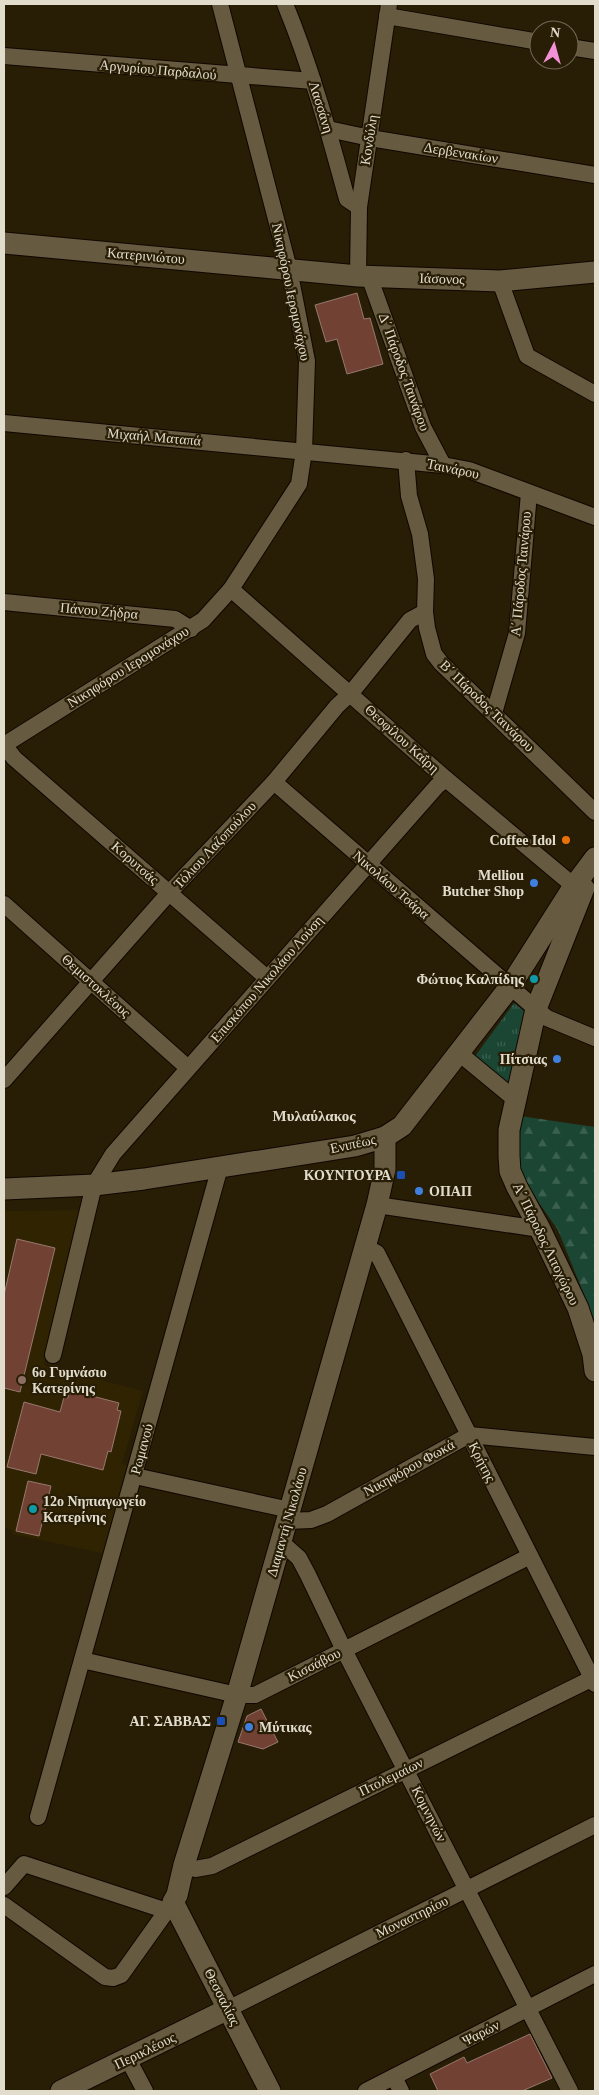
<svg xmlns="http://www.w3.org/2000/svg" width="599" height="2095" font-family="Georgia,serif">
  <defs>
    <pattern id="forest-firs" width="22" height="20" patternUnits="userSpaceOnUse" patternTransform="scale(1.25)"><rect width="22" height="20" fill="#1b4634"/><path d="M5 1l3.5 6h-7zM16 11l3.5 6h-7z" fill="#3c6050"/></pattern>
    <pattern id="park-tufts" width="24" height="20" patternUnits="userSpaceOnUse" patternTransform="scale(1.25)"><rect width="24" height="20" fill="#1b4634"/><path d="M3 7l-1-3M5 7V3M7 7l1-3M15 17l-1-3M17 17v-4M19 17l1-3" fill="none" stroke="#3c6050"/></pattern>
  </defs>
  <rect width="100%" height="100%" fill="#281d05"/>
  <!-- built -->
  <polygon fill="#302302" points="80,1210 44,1365 143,1391 122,1464 131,1466 106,1554 12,1534 13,1530 4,1528 4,1211"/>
  <!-- forest -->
  <polygon fill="url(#forest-firs)" points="520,1116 595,1127 595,1322 558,1230 523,1180 516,1160"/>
  <!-- park -->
  <polygon fill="url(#park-tufts)" points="514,1003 529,1015 512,1091 473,1059"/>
  <!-- building -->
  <g fill="#714234" stroke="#97786f">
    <polygon points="357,293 364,319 370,318 383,364 347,374 337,339 326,342 315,305"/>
    <polygon points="17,1239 55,1248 20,1392 4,1388 4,1295"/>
    <polygon points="69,1390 119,1403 117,1410 121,1411 111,1452 108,1451 103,1470 41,1454 36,1474 7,1467 24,1402 60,1412 64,1397 68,1398"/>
    <polygon points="28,1481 51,1486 39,1536 16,1531"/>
    <polygon points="261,1709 278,1742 263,1749 238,1742 247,1716"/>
    <polygon points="530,2034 552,2078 522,2091 438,2091 430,2074 464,2057 467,2063"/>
  </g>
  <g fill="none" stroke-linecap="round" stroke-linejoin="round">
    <!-- minor casing -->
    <g stroke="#100700" stroke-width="18">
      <g id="minor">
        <path d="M285 4C311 67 329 133 347 199L359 207"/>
        <polyline points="387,16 539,42"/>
        <polyline points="569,47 595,51"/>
        <polyline points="4,56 313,81"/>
        <polyline points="328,129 370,138 595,175"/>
        <polyline points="358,276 359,207 389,4"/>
        <polyline points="369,276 423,427 443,465"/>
        <polyline points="500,281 527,356 595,394"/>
        <polyline points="4,423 443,465 469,470 595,517"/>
        <polyline points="406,460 409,496 420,534 426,579 425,612 427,628 434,654 441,663 595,812"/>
        <polyline points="231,589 446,779 574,886"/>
        <polyline points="4,602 175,619 191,629"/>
        <polyline points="494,713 517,633 529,493"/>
        <polyline points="4,745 203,620 231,589 299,484 304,451 307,361 289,269 220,4"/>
        <polyline points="4,745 14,758 267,978"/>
        <polyline points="274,782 536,1009 547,1018 595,1038"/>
        <polyline points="4,904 188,1068"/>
        <polyline points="459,1053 516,1100"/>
        <polyline points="4,1080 169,893 274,782 337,706 351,693 410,620 425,612"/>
        <polyline points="377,1205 540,1229"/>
        <polyline points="364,1246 377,1253 595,1684"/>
        <polyline points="53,1355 94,1185 113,1154 437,786 446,779"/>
        <polyline points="135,1476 290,1510"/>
        <polyline points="287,1521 311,1520 327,1514 469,1435 595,1447"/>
        <polyline points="281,1542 299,1558 308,1575 344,1650 570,2091"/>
        <polyline points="82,1660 237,1695 255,1695 530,1556"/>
        <polyline points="38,1817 220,1167"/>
        <polyline points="184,1865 195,1869 212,1866 595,1677"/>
        <polyline points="4,1887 24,1864 167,1911"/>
        <polyline points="4,1905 105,1977 113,1978 121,1975 173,1902"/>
        <polyline points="228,2009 595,1825"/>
        <polyline points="128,2059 145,2091"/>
        <polyline points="394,2077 401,2091"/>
        <polyline points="366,2091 595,1974"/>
      </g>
    </g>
    <!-- tertiary casing -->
    <g stroke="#100700" stroke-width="23">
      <g id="tertiary">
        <polyline points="4,243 358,276 500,281 595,272"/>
        <polyline points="584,888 536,1009 509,1130 509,1156 510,1171 517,1187 540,1229 578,1308 593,1354 595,1371"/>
        <polyline points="4,1189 94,1185 144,1179 355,1146 385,1137 402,1126 509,988 574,886 595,858"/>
        <polyline points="61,2091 228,2009"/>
        <polyline points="270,2091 173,1902 177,1895 184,1865 237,1695 377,1205 385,1169 385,1137"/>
      </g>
    </g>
    <!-- minor -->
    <use href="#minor" stroke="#665a40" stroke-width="16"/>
    <!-- tertiary -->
    <use href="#tertiary" stroke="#665a40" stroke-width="21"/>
  </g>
  <!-- markers -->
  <circle fill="#e8710a" stroke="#281d05" stroke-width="2" cx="566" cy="840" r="5"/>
  <g fill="#3f7fe0" stroke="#281d05" stroke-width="2">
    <circle cx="534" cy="883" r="5"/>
    <circle cx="557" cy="1059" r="5"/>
    <circle cx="419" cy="1191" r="5"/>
    <circle cx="249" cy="1727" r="5"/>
  </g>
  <g fill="#0f9aa8" stroke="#281d05" stroke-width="2">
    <circle cx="534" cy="979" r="5"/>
    <circle cx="33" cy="1509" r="5"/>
  </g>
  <g fill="#1a4fb4" stroke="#281d05" stroke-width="2">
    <rect x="396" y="1170" width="10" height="10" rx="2.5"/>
    <rect x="216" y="1716" width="10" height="10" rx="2.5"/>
  </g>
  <circle fill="#8d6e63" stroke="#281d05" stroke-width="2" cx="22" cy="1380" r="5"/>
  <g text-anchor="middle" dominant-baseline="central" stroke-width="4.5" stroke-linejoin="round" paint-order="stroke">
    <!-- street labels -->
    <g font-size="14" fill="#e2dccd" stroke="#281d05">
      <text transform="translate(158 70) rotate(5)">Αργυρίου Παρδαλού</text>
      <text transform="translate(321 107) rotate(73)">Λασσάνη</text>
      <text transform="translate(369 140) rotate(-81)">Κονδύλη</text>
      <text transform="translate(461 153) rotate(9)">Δερβενακίων</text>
      <text transform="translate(146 256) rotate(5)">Κατερινιώτου</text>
      <text transform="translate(442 279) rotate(2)">Ιάσονος</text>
      <text transform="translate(291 292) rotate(78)">Νικηφόρου Ιερομονάχου</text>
      <text transform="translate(404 372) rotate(70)">Δ΄ Πάροδος Ταινάρου</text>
      <text transform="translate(154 437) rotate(5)">Μιχαήλ Ματαπά</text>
      <text transform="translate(453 469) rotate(12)">Ταινάρου</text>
      <text transform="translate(521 574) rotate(-85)">Α΄ Πάροδος Ταινάρου</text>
      <text transform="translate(99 611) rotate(5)">Πάνου Ζήδρα</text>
      <text transform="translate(128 667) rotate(-32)">Νικηφόρου Ιερομονάχου</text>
      <text transform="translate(487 706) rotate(44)">Β΄ Πάροδος Ταινάρου</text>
      <text transform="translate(402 739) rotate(42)">Θεοφίλου Καΐρη</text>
      <text transform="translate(215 845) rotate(-47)">Τόλιου Λαζοπούλου</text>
      <text transform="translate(135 863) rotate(41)">Κορυτσάς</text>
      <text transform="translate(391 885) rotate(41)">Νικολάου Τσάρα</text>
      <text transform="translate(267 979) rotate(-49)">Επισκόπου Νικολάου Λούση</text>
      <text transform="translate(96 986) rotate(42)">Θεμιστοκλέους</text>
      <text transform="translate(353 1144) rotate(-12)">Ενιπέως</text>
      <text transform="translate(546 1244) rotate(64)">Α΄ Πάροδος Λιτοχώρου</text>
      <text transform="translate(142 1449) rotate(-75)">Ρωμανού</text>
      <text transform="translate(482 1462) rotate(63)">Κρήτης</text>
      <text transform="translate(409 1468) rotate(-29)">Νικηφόρου Φωκά</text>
      <text transform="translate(287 1522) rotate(-74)">Διαμαντή Νικολάου</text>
      <text transform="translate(314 1665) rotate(-27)">Κισσάβου</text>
      <text transform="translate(391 1777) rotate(-26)">Πτολεμαίων</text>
      <text transform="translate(429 1814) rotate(63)">Κομνηνών</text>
      <text transform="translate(412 1917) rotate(-26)">Μοναστηρίου</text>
      <text transform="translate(222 1997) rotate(63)">Θεσσαλίας</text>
      <text transform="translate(481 2033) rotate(-27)">Ψαρών</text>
      <text transform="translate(145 2051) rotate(-26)">Περικλέους</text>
    </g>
    <!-- poi labels -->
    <g font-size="14" font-weight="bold" fill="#e2dccd" stroke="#281d05" text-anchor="end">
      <text x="556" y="840">Coffee Idol</text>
      <text x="524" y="875">Melliou<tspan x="524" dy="16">Butcher Shop</tspan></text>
      <text x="524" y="979">Φώτιος Καλπίδης</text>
      <text x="547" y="1059">Πίτσιας</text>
      <text x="391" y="1175">ΚΟΥΝΤΟΥΡΑ</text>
      <text x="429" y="1191" text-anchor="start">ΟΠΑΠ</text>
      <text x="32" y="1372" text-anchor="start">6ο Γυμνάσιο<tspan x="32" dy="16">Κατερίνης</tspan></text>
      <text x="43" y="1501" text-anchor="start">12ο Νηπιαγωγείο<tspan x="43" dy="16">Κατερίνης</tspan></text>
      <text x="211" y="1721">ΑΓ. ΣΑΒΒΑΣ</text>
      <text x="259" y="1727" text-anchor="start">Μύτικας</text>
    </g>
    <!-- neighbourhood labels -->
    <g font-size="15" font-weight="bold" fill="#e2dccd" stroke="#281d05">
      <text x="314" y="1116">Μυλαύλακος</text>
    </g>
  </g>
  <!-- border -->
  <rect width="599" height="2095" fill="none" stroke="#e2dccd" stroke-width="10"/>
  <!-- north arrow -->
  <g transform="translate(554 45) rotate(6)"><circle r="24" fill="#281d05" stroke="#726955"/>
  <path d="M0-4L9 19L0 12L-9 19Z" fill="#f391d6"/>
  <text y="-8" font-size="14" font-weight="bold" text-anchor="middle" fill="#e2dccd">N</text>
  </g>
</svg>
